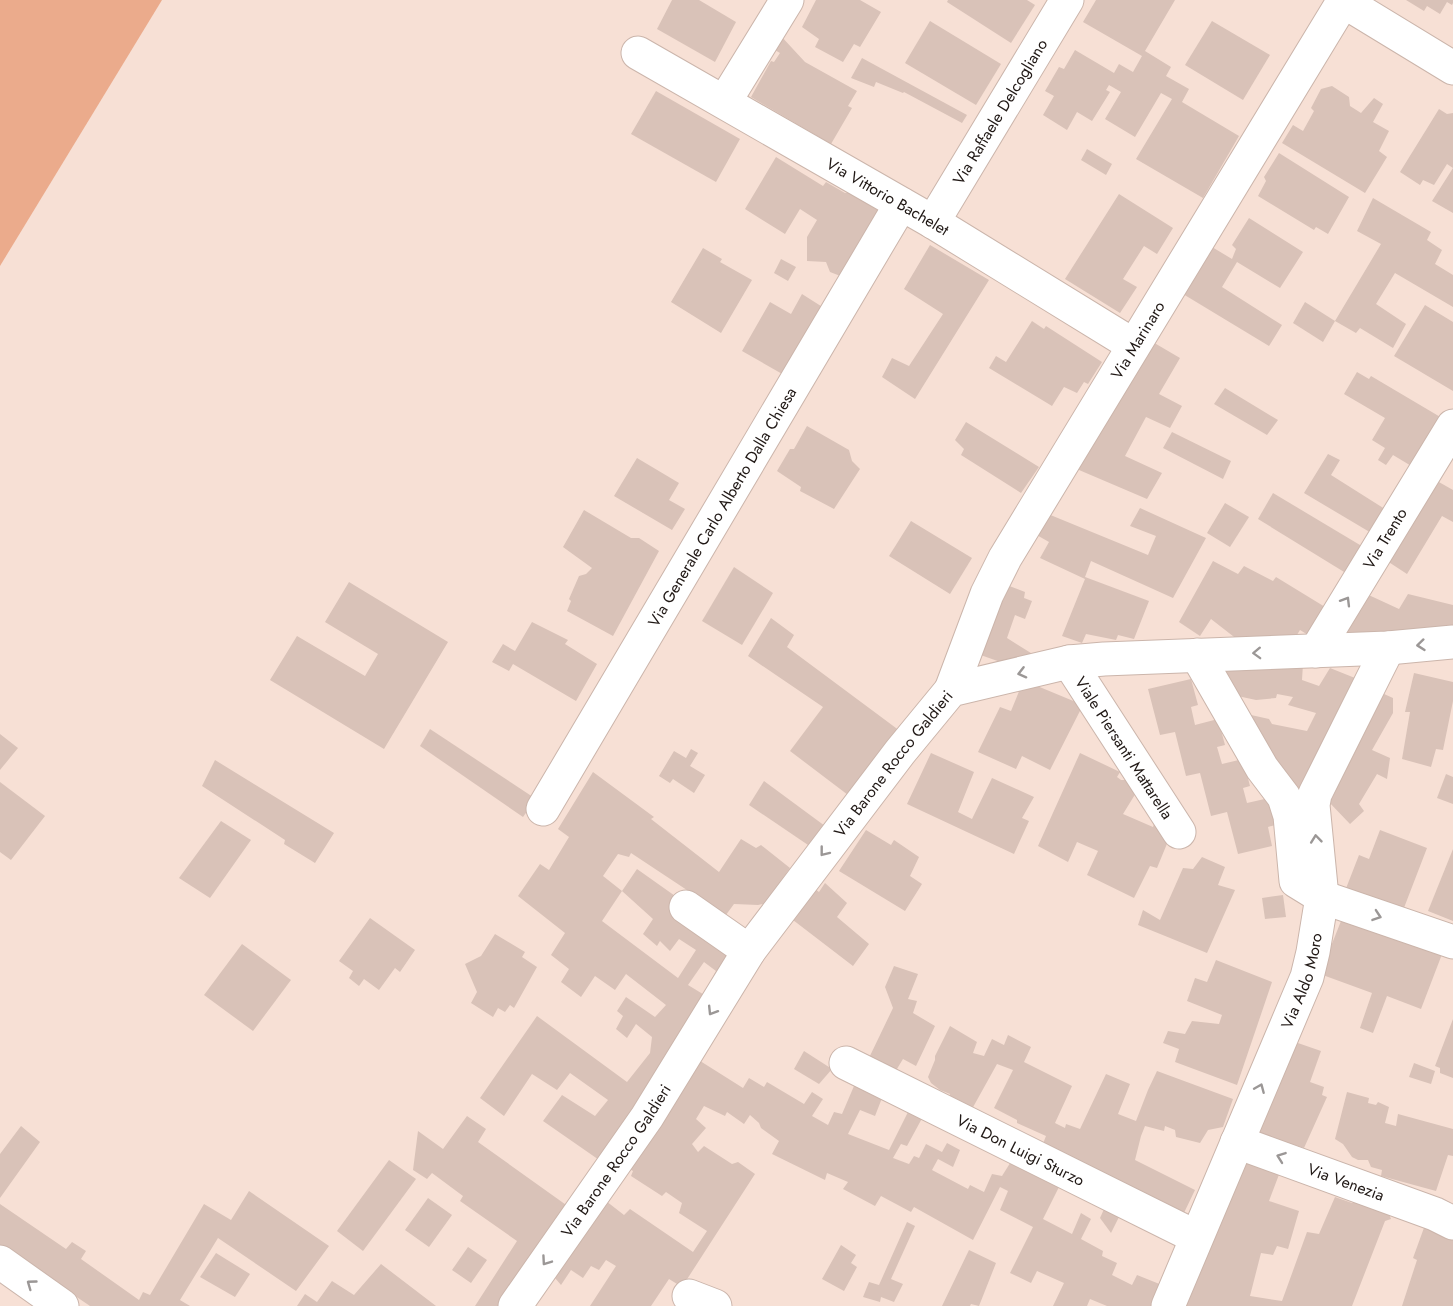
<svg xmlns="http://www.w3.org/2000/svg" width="1453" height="1306" font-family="Jost,sans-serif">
  <rect width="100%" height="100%" fill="#f7e0d5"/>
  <!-- green -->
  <polygon fill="#ebab8c" points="0,0 162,0 0,266"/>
  <!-- building -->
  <g fill="#d9c2b8">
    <polygon points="672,0 699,0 736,22 715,62 657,29"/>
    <polygon points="816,0 860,0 881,12 860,47 854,44 843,62 815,47 819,39 802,27"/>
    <polygon points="948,0 1027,0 1035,5 1011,43 947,2"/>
    <polygon points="1096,0 1175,0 1145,51 1171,67 1166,76 1189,89 1182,102 1239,136 1203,198 1136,159 1172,99 1161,93 1135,137 1105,119 1121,92 1109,85 1106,90 1110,92 1092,121 1077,112 1067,130 1043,115 1054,96 1045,91 1059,67 1064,69 1075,50 1114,73 1119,64 1133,72 1142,56 1083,22"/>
    <polygon points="1406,0 1453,0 1453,3 1452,5 1447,2 1440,14 1427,6 1424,11"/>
    <polygon points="930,21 1001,64 976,105 905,63"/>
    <polygon points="1212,21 1270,55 1243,100 1185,65"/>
    <polygon points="780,35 805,62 857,91 848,106 852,108 831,144 751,97 771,61 774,62 780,53 773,49"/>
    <polygon points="862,58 967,115 962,123 904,92 903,93 876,82 874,87 851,78"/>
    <polygon points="1332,86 1349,97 1350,106 1361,113 1374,98 1383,104 1373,122 1389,131 1379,151 1387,157 1365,193 1282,143 1293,125 1303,131 1314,111 1311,108 1321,89"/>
    <polygon points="656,91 740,139 716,182 631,134"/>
    <polygon points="1439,109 1447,114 1453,113 1453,213 1432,201 1453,168 1447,164 1434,185 1423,180 1420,185 1400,172"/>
    <polygon points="1087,149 1112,164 1106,175 1081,160"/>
    <polygon points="1279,153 1349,197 1328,234 1316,227 1314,230 1258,196 1266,181 1264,177"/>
    <polygon points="776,157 823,186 826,182 845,193 851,192 879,211 843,277 830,272 826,262 807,261 807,237 817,220 800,209 785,234 745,209"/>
    <polygon points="1119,194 1173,228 1157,254 1144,246 1123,279 1137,287 1120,313 1065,279"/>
    <polygon points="1373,198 1431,232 1427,240 1442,250 1435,264 1453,275 1453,307 1395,273 1376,304 1406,324 1393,348 1360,328 1356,333 1335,321 1381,244 1357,231"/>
    <polygon points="1249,218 1303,252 1280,288 1237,262 1222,287 1282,325 1269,346 1183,294 1212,247 1232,259 1236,249 1232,245"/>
    <polygon points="930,245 989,280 915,399 882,377 892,358 909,366 943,314 904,289"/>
    <polygon points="703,248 722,259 720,262 752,280 721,333 671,302"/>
    <polygon points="781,259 796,267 788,281 774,273"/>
    <polygon points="802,294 824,308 784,375 742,351 770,302 791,314"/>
    <polygon points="1305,302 1335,321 1323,342 1293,323"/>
    <polygon points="1425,305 1453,322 1453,391 1394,356"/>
    <polygon points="1032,321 1044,329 1046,326 1102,362 1088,384 1084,382 1077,393 1064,387 1052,406 989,368 996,356 1006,362"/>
    <polygon points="1151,341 1180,358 1159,394 1182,406 1170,428 1146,417 1125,456 1162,473 1147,499 1072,467"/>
    <polygon points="1357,372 1369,379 1371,376 1442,418 1413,467 1393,455 1386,465 1378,460 1385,448 1372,440 1385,418 1344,394"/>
    <polygon points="1225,388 1278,420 1267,435 1214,404"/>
    <polygon points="966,422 1039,467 1021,493 961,455 964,449 955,440"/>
    <polygon points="807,426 849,450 852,461 860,469 834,509 800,491 801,487 777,471 790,449 794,449"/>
    <polygon points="1172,432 1231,461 1223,479 1163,448"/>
    <polygon points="1328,454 1340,460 1331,475 1388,511 1373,534 1304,493"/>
    <polygon points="637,458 679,483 669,500 685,509 672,530 614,496"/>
    <polygon points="1430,477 1453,490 1453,522 1442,516 1407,574 1381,557"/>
    <polygon points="1273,493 1365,548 1349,575 1258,519"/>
    <polygon points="1225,503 1249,517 1230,547 1207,533"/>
    <polygon points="1140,508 1206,538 1173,598 1091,561 1085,577 1149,601 1134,639 1118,635 1116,640 1086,634 1082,643 1062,636 1085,579 1040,558 1049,542 1035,534 1048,514 1148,555 1156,536 1130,526"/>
    <polygon points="584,510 631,538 639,538 659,551 613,636 567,611 571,601 569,599 579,576 586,574 592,568 563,547"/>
    <polygon points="911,521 972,558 950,594 889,556"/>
    <polygon points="1213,561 1238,574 1244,566 1273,581 1276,577 1330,610 1313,638 1300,630 1295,638 1238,640 1211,619 1200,636 1179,622"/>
    <polygon points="734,567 773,593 742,645 702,621"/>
    <polygon points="349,582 448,642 384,749 270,680 297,636 365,676 378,654 325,622"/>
    <polygon points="1004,584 1025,592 1024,598 1032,601 1025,619 1015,615 1007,638 1039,658 1006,664 975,653"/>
    <polygon points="1360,591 1399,609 1408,594 1453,605 1453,625 1333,639"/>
    <polygon points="771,618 794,635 787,647 900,731 852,798 790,751 823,707 748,656"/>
    <polygon points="532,622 568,640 565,644 597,664 576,701 513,664 509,671 492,662 503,644 515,651"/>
    <polygon points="1303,664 1302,680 1319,686 1330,668 1355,678 1298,795 1246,717 1251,715 1269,719 1272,724 1307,731 1316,713 1288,705 1293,697 1277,694 1276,698 1256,700 1233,695 1217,668"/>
    <polygon points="1414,673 1453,682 1453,701 1443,750 1436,749 1431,767 1402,759 1410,712 1405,712"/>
    <polygon points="1191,679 1198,705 1191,707 1195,725 1218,719 1225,745 1217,747 1222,764 1243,759 1250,786 1243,788 1247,803 1269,798 1282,823 1268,827 1272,846 1238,854 1227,812 1211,816 1200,773 1186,776 1175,732 1160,735 1148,689"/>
    <polygon points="1030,683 1083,705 1050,770 1022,756 1016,769 978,752 1000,707 1011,711 1020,689"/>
    <polygon points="1373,689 1393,698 1393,713 1372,750 1390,758 1387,779 1377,774 1359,804 1364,811 1350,824 1328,801"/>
    <polygon points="430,729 536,799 523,817 420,746"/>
    <polygon points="0,734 18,748 0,770"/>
    <polygon points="691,749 698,753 690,766 705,775 694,793 673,779 670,783 659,776 674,751 686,758"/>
    <polygon points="931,753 974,772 958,812 972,819 992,778 1034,797 1022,818 1029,821 1014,854 907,804"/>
    <polygon points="1080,753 1120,772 1117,777 1121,780 1132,780 1139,788 1123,814 1153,827 1157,816 1171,834 1157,868 1150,866 1134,898 1087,875 1098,851 1077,842 1068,862 1038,846"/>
    <polygon points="215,760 334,833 315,863 284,844 285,840 202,786"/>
    <polygon points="593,772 654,817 651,819 719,872 741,839 756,848 761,845 790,868 778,885 781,887 768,903 758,905 734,904 720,923 702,900 631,853 629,857 618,854 603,876 622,891 602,921 678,978 696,950 679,939 670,951 660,941 657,946 643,934 653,919 622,891 637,869 685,903 737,958 716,990 708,986 716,971 704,962 688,985 711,999 602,1162 543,1121 562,1095 595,1116 608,1100 570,1073 557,1090 532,1074 504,1116 480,1098 537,1016 627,1082 650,1053 652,1037 636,1024 627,1038 616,1029 623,1016 617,1011 626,997 655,1017 666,1005 626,974 615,990 595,976 581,997 561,982 569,969 551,955 565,933 518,896 540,864 549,870 569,837 558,829"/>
    <polygon points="1446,774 1453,777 1453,804 1437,798"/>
    <polygon points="764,781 825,826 811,847 749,805"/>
    <polygon points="0,782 45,816 11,860 0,852"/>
    <polygon points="221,821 251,840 210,898 179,878"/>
    <polygon points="866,830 891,845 894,840 919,857 910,876 922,884 905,911 839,871"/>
    <polygon points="1380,830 1427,848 1402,913 1345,891 1359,855 1369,859"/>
    <polygon points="1453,849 1453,921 1428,911"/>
    <polygon points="1202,857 1225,867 1218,885 1235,890 1207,953 1138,925 1143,910 1160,920 1183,868 1193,869"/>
    <polygon points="825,883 847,903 837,917 869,944 853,966 793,920 815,889 819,892"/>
    <polygon points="1283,895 1286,917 1265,919 1262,898"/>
    <polygon points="1343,916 1444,949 1421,1009 1387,996 1373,1033 1360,1028 1372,993 1320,974"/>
    <polygon points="370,918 415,950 400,972 395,968 379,990 364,979 359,986 349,978 353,971 339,961"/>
    <polygon points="495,934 525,952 522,957 537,967 514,1008 510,1005 505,1012 498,1008 493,1017 471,1003 477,992 465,964 481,956"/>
    <polygon points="242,944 291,980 253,1031 204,995"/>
    <polygon points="1216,960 1272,982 1237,1085 1175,1062 1179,1049 1163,1043 1168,1031 1185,1034 1192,1021 1219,1024 1222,1015 1187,1001 1195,978 1207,982"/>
    <polygon points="894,966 918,974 908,999 917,1001 913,1013 935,1026 916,1066 903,1059 892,1077 868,1060 893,1008 885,987"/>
    <polygon points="1453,1019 1453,1078 1440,1073 1440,1068 1435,1066"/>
    <polygon points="950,1026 977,1042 973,1053 984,1056 992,1039 1004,1045 1008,1035 1031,1047 1024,1062 1072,1086 1055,1123 1065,1128 1066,1124 1080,1129 1106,1074 1130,1084 1118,1114 1136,1121 1148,1090 1157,1071 1233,1099 1223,1127 1208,1130 1200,1143 1176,1137 1175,1130 1165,1126 1164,1131 1145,1126 1141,1136 1135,1160 1195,1190 1182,1217 1042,1146 1046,1136 1017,1123 1017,1120 994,1108 1013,1070 997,1064 972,1109 949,1099 950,1094 940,1090 931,1083 928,1077 935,1060 935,1056"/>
    <polygon points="1295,1042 1321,1051 1310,1082 1324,1087 1322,1095 1327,1097 1304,1148 1256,1132"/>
    <polygon points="804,1051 832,1069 819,1084 794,1069"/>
    <polygon points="697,1059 743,1088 749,1078 764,1087 767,1082 804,1104 812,1092 823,1099 812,1116 828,1125 834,1112 842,1114 857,1079 884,1093 875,1116 860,1110 848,1134 889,1150 912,1104 926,1111 907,1146 901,1144 893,1158 909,1164 914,1156 919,1158 926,1144 942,1152 947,1143 960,1150 953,1167 938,1159 932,1170 968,1189 970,1185 984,1192 992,1174 1002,1176 1012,1160 1061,1183 1043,1219 1072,1234 1081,1213 1091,1219 1081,1239 1103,1251 1102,1256 1117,1263 1112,1275 1132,1285 1137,1275 1167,1287 1159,1306 1107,1306 1090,1299 1087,1306 1053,1306 1064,1283 1037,1271 1031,1283 1010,1273 1033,1227 1000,1210 1008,1191 1000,1187 973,1240 914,1207 911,1212 881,1196 875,1206 843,1189 848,1182 827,1173 825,1180 772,1154 779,1141 761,1128 759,1123 750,1115 744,1124 727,1112 725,1116 704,1106 696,1119 706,1128 692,1144 698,1152 704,1146 732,1164 738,1162 755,1174 682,1287 669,1279 651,1306 590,1306 616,1266 606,1260 599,1270 591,1266 583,1278 571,1270 561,1285 555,1278 606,1201 624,1215 630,1209 693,1252 707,1231 679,1213 682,1203 666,1192 662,1196 631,1176 633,1171 626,1167"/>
    <polygon points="1414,1063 1435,1071 1431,1084 1409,1077"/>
    <polygon points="1347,1092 1369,1098 1368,1103 1376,1105 1378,1102 1389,1107 1385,1123 1396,1126 1398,1114 1453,1129 1453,1156 1448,1155 1436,1191 1381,1176 1382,1170 1371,1167 1368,1160 1358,1160 1352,1157 1343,1144 1335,1139"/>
    <polygon points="467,1116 486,1129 478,1142 569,1207 502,1306 475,1306 517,1241 460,1201 463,1196 432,1173 427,1179 413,1170 418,1131 443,1149"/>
    <polygon points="21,1126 40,1142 0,1198 0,1154"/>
    <polygon points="1243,1157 1280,1172 1269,1201 1299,1211 1288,1249 1277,1246 1273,1255 1261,1253 1250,1296 1282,1301 1307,1232 1319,1234 1335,1197 1352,1203 1359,1198 1387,1209 1391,1219 1385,1221 1352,1306 1182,1306"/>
    <polygon points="389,1160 416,1179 363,1251 337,1231"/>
    <polygon points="249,1191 329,1246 296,1291 218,1238 180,1300 190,1306 90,1306 0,1245 0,1204 66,1249 72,1242 86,1251 81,1259 139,1300 143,1292 150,1295 204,1204 231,1220"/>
    <polygon points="428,1198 452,1215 429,1247 405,1230"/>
    <polygon points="1109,1198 1125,1205 1111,1233 1100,1218"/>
    <polygon points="907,1222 915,1226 891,1279 903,1284 894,1302 881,1297 880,1302 863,1297 869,1282 879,1285"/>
    <polygon points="1425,1225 1453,1235 1453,1306 1402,1306 1417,1260 1413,1258"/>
    <polygon points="841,1245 856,1255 851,1263 857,1267 844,1291 822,1279"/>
    <polygon points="468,1247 487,1260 471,1283 452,1270"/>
    <polygon points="969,1250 996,1263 979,1306 971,1304 970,1306 942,1306"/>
    <polygon points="216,1253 250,1274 235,1297 200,1277"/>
    <polygon points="381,1264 436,1306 297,1306 305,1294 317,1302 332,1281 354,1295"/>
  </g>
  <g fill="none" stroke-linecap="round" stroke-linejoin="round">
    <!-- minor casing -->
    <g stroke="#cbb5ab" stroke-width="35">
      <g id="minor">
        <polyline points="1343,1 1453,68"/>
        <path id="s1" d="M638 53 933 222 1133 345"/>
        <polyline points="725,101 787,0"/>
        <path id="s2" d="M933 222 1067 0"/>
        <path id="s3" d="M1316 651 1453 426"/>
        <polyline points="1197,655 1262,768 1284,797 1290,816 1296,881 1322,897 1453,942"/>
        <path id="s4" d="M1069 662 1179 832"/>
        <path id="s5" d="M951 690 987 594 1005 558 1344 0"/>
        <path id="s6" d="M543 809 901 204"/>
        <polyline points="686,907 749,951"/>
        <path id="s7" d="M846 1063 1196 1237"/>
        <path id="s8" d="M1237 1142 1435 1214 1453 1223"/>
        <polyline points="0,1262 62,1306"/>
        <polyline points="689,1296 715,1306"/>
        <path id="s9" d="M515 1306 647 1117 749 951 900 752 951 690 1069 662 1104 659 1388 648 1453 642"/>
        <path id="s10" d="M1168 1306 1307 977 1313 952 1322 897 1313 805 1315 794 1388 648"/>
      </g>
    </g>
    <!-- minor -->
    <use href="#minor" stroke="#fff" stroke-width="33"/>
  </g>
  <!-- one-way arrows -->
  <defs><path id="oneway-chevron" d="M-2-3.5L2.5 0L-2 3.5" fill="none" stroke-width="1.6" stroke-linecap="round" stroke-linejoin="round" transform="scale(1.5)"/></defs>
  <g stroke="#9b9796">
    <use href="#oneway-chevron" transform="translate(1346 601) rotate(-59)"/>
    <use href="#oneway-chevron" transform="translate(1421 645) rotate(174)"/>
    <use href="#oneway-chevron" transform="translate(1257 653) rotate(178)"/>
    <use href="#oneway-chevron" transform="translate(1022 673) rotate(166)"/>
    <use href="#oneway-chevron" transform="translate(1316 839) rotate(-96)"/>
    <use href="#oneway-chevron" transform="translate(824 852) rotate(128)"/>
    <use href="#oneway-chevron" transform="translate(1377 916) rotate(19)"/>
    <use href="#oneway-chevron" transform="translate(712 1011) rotate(122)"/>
    <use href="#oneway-chevron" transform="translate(1260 1088) rotate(-67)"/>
    <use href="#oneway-chevron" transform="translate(1281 1157) rotate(-160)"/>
    <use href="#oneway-chevron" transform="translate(546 1261) rotate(125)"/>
    <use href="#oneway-chevron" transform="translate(31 1284) rotate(-144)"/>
  </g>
  <g text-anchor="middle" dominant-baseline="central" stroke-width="6" stroke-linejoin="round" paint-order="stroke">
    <!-- street labels -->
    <g font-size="16" fill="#201815" stroke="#fdefe8">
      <text stroke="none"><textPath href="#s2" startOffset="129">Via Raffaele Delcogliano</textPath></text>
      <text stroke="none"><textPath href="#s1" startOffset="288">Via Vittorio Bachelet</textPath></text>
      <text stroke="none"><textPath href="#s5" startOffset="398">Via Marinaro</textPath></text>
      <text stroke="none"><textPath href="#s6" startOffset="351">Via Generale Carlo Alberto Dalla Chiesa</textPath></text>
      <text stroke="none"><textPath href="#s3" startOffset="132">Via Trento</textPath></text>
      <text stroke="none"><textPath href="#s4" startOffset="102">Viale Piersanti Mattarella</textPath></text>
      <text stroke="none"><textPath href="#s9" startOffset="662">Via Barone Rocco Galdieri</textPath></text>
      <text stroke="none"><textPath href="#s10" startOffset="352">Via Aldo Moro</textPath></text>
      <text stroke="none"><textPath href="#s7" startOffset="195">Via Don Luigi Sturzo</textPath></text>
      <text stroke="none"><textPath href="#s9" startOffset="177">Via Barone Rocco Galdieri</textPath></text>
      <text stroke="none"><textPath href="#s8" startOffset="116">Via Venezia</textPath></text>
    </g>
  </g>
</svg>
